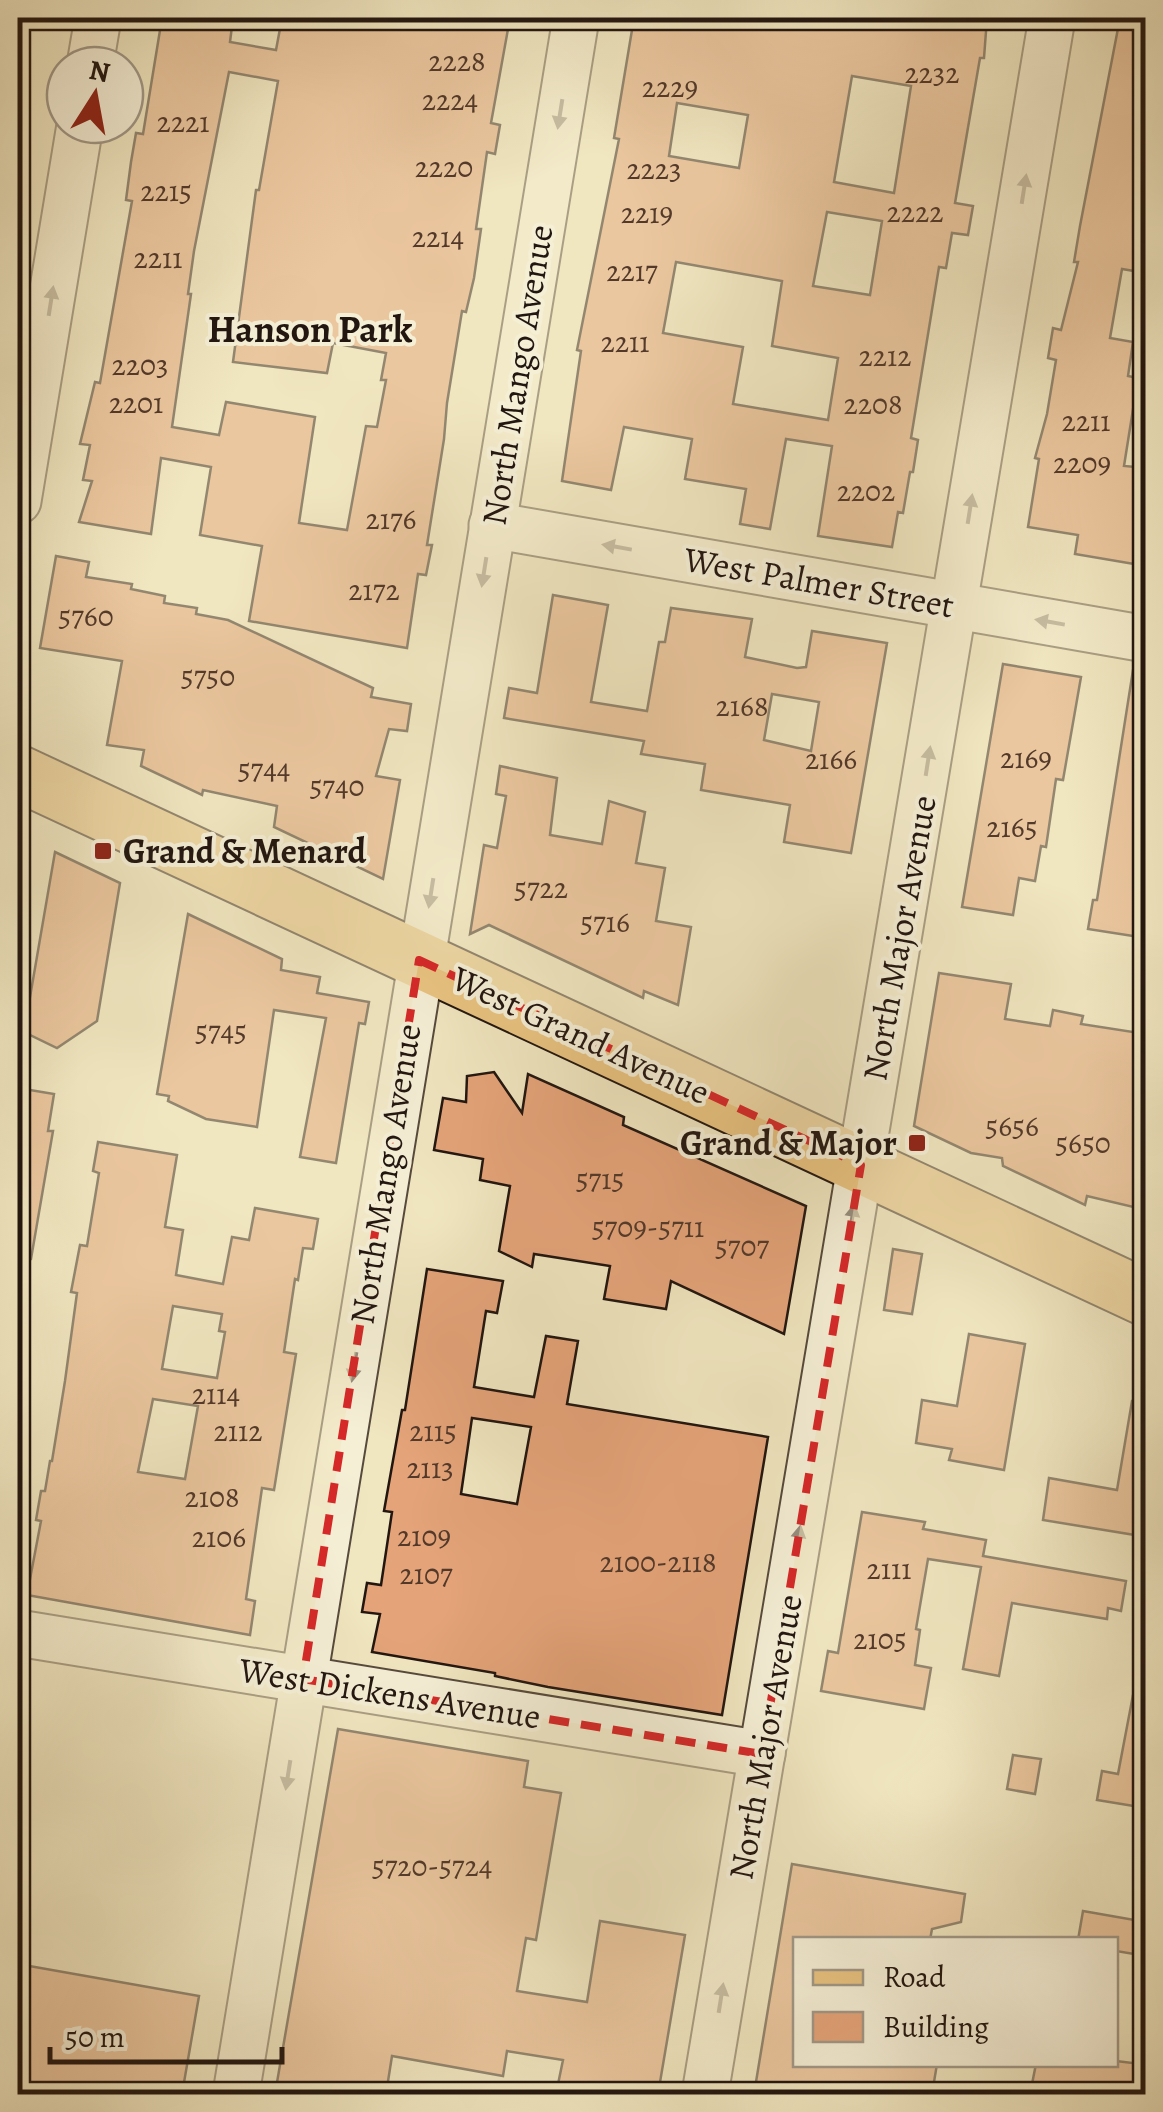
<svg xmlns="http://www.w3.org/2000/svg" width="1163" height="2112" font-family="Alegreya,serif">
  <rect width="100%" height="100%" fill="#f0e6c0"/>
  <filter id="stains"><feTurbulence type="fractalNoise" baseFrequency=".002" numOctaves="4"/><feColorMatrix values="0 0 0 0 .2 0 0 0 0 .09 0 0 0 0 .02 0 0 0 .5 -.17"/></filter>
  <radialGradient id="worn" r=".72"><stop offset=".6" stop-color="#630" stop-opacity="0"/><stop offset="1" stop-color="#630" stop-opacity=".3"/></radialGradient>
  <!-- building -->
  <g fill="#e4a379" stroke="#221610" stroke-width="2.5" fill-rule="evenodd">
    <path d="M162 18H233L230 42 276 50 282 18 351 27 352 18H510L491 123 500 125 495 154 487 152 476 229H481L474 278 466 312 462 311 447 403 444 439 427 545H432L426 575 418 574 407 648 249 621 262 546 200 535 211 467 161 458 151 534 79 522 92 481 83 480 90 445 80 444 95 382 100 383 132 201 126 200 131 162 136 133 143 134ZM229 72 278 81 259 190H256L233 362 327 373 333 343 386 353 381 380H386L377 427 366 426 347 530 299 523 315 417 226 402 219 435 172 427 191 294H188L194 251Z"/>
    <path d="M634 18H987L984 58H980L955 203 973 206 968 235 952 233 946 268 939 267 911 438 918 440 913 472H910L903 513 898 512 892 547 818 536 832 446 786 439 770 529 740 524 746 489 685 479 692 439 624 427 611 490 562 481 581 351 577 350 619 139 614 138ZM852 76 911 86 894 193 834 182ZM677 103 748 115 739 168 669 156ZM827 212 882 221 870 295 813 286ZM676 262 782 281 772 346 838 358 828 420 733 404 743 347 663 333Z"/>
    <polygon points="1120,18 1146,18 1146,238 1140,272 1122,269 1110,338 1133,342 1128,376 1138,378 1124,466 1146,468 1146,566 1075,554 1078,535 1028,527 1039,459 1035,458 1047,414 1056,360 1048,358 1053,328 1061,330 1078,262 1074,262 1080,226"/>
    <polygon points="56,556 89,562 86,577 132,584 131,589 165,596 164,603 197,608 196,614 228,620 373,688 371,697 411,704 407,731 389,729 376,776 400,780 383,879 274,827 277,806 203,790 202,795 141,766 144,750 107,745 122,661 40,648"/>
    <path d="M553 595 608 605 591 702 647 711 659 642H665L671 608 752 619 745 657 797 668 806 667 812 631 887 643 851 853 784 842 790 805 701 790 705 764 641 754 644 741 504 718 509 688 537 693ZM772 694 819 702 811 751 764 740Z"/>
    <polygon points="1003,664 1081,677 1063,780 1056,779 1046,847 1041,846 1035,881 1019,878 1013,915 962,907"/>
    <polygon points="1133,670 1146,671 1146,791 1135,860 1146,861 1146,938 1088,929 1093,900 1097,900"/>
    <polygon points="500,766 557,778 550,835 602,844 609,801 645,812 636,863 665,868 656,921 691,927 678,1005 644,991 643,998 489,925 470,934 484,845 497,848 506,796 496,794"/>
    <polygon points="55,852 120,883 97,1021 57,1048 24,1032"/>
    <polygon points="188,914 282,959 281,970 320,977 317,993 369,1002 365,1024 359,1023 336,1163 300,1157 326,1018 274,1010 257,1127 206,1119 168,1101 169,1096 157,1094"/>
    <polygon points="939,973 1011,984 1005,1019 1050,1026 1053,1010 1083,1016 1081,1024 1146,1034 1146,1063 1138,1107 1146,1108 1146,1210 1087,1196 1085,1205 1003,1166 1002,1158 971,1153 914,1126"/>
    <polygon points="494,1072 522,1113 528,1074 624,1117 623,1125 806,1206 784,1334 671,1281 666,1309 604,1299 610,1266 534,1254 532,1267 499,1251 510,1186 480,1180 483,1159 434,1150 443,1098 466,1102 467,1076"/>
    <polygon points="18,1088 54,1094 48,1131 53,1131 31,1259 18,1258"/>
    <path d="M98 1142 177 1155 165 1227 183 1230 176 1275 223 1284 232 1237 249 1240 255 1208 318 1219 313 1249 303 1248 298 1280 295 1279 284 1352 296 1354 274 1490 262 1488 246 1599 255 1601 250 1635 27 1595 41 1521 36 1520 41 1491H45L50 1461H52L65 1381 77 1293 71 1292 80 1245 87 1246 99 1173 93 1171ZM173 1306 222 1314 219 1331 225 1332 217 1378 162 1369ZM153 1399 198 1406 185 1479 138 1472Z"/>
    <polygon points="893,1249 922,1254 912,1314 884,1310"/>
    <path d="M427 1269 503 1281 497 1313 486 1311 474 1387 534 1397 546 1336 578 1341 567 1404 768 1437 722 1715 548 1687 495 1676V1673L372 1652 380 1614 362 1612 367 1583 381 1585 392 1512 384 1511 402 1410H405ZM472 1418 531 1427 517 1504 461 1494Z"/>
    <polygon points="969,1334 1025,1344 1004,1470 949,1460 952,1449 916,1443 922,1400 957,1406"/>
    <polygon points="1132,1401 1146,1402 1146,1505 1141,1536 1043,1520 1049,1478 1117,1490"/>
    <polygon points="862,1512 925,1522 923,1529 986,1540 983,1556 1126,1581 1121,1611 1108,1608 1107,1619 1012,1603 999,1676 963,1669 981,1567 928,1559 916,1629 920,1630 915,1665 931,1668 924,1709 821,1691 828,1651 838,1653"/>
    <polygon points="1133,1695 1146,1696 1146,1808 1097,1800 1102,1771 1118,1774"/>
    <polygon points="338,1729 528,1761 524,1787 561,1793 536,1940 526,1938 517,1991 587,2002 600,1921 685,1935 658,2094 556,2094 563,2060 507,2051 503,2076 392,2056 386,2094 275,2094"/>
    <polygon points="1013,1755 1041,1759 1035,1794 1007,1789"/>
    <polygon points="792,1864 965,1894 961,1922 932,1929 930,1940 796,1940 796,2064 937,2064 932,2094 754,2094"/>
    <polygon points="1083,1911 1146,1922 1146,1956 1116,1951 1116,1940 1078,1940"/>
    <polygon points="18,1964 199,1996 182,2094 18,2094"/>
    <polygon points="1116,2061 1141,2064 1136,2094 1030,2094 1036,2064 1116,2064"/>
  </g>
  <g fill="none" stroke-linecap="round" stroke-linejoin="round">
    <!-- minor casing -->
    <g stroke="#564a3c" stroke-width="49">
      <g id="minor">
        <polyline points="90,65 98,18"/>
        <polyline points="18,501 80,125"/>
        <polyline points="492,525 1146,639"/>
        <polyline points="18,1633 762,1754"/>
        <polyline points="236,2094 576,18"/>
        <polyline points="705,2094 1052,18"/>
      </g>
    </g>
    <!-- major casing -->
    <g stroke="#221610" stroke-width="59">
      <polyline id="major" points="18,773 1146,1298"/>
    </g>
    <!-- minor -->
    <use href="#minor" stroke="#f5efd6" stroke-width="45"/>
    <!-- major -->
    <use href="#major" stroke="#e8c380" stroke-width="55"/>
  </g>
  <!-- one-way arrows -->
  <defs><path id="oneway-solid" d="M-6-.8H1V-3.2L6.5 0L1 3.2V.8H-6Z" transform="scale(2.5)"/></defs>
  <g fill="#968d7d">
    <use href="#oneway-solid" transform="translate(560 114) rotate(99)"/>
    <use href="#oneway-solid" transform="translate(1024 189) rotate(-81)"/>
    <use href="#oneway-solid" transform="translate(51 301) rotate(-81)"/>
    <use href="#oneway-solid" transform="translate(970 509) rotate(-81)"/>
    <use href="#oneway-solid" transform="translate(617 547) rotate(-170)"/>
    <use href="#oneway-solid" transform="translate(484 572) rotate(99)"/>
    <use href="#oneway-solid" transform="translate(1050 622) rotate(-170)"/>
    <use href="#oneway-solid" transform="translate(928 761) rotate(-81)"/>
    <use href="#oneway-solid" transform="translate(431 893) rotate(99)"/>
    <use href="#oneway-solid" transform="translate(852 1219) rotate(-81)"/>
    <use href="#oneway-solid" transform="translate(354 1367) rotate(99)"/>
    <use href="#oneway-solid" transform="translate(798 1540) rotate(-80)"/>
    <use href="#oneway-solid" transform="translate(288 1775) rotate(99)"/>
    <use href="#oneway-solid" transform="translate(721 1998) rotate(-81)"/>
  </g>
  <!-- marked area -->
  <path d="M0 0H1163V2112H0ZM419 960 861 1165 762 1754 303 1679Z" fill="#f0e6c0" fill-opacity=".55" fill-rule="evenodd"/>
  <path fill="none" stroke="#d62828" stroke-width="8" stroke-dasharray="20 12" stroke-linejoin="round" d="M419 960 861 1165 762 1754 303 1679Z"/>
  <!-- markers -->
  <g fill="#8f2418" stroke="#f5efd6" stroke-width="4">
    <rect x="93" y="841" width="20" height="20" rx="5"/>
    <rect x="907" y="1133" width="20" height="20" rx="5"/>
  </g>
  <g text-anchor="middle" dominant-baseline="central" stroke-width="8" stroke-linejoin="round" paint-order="stroke">
    <!-- number labels -->
    <g font-size="30" fill="#52392a">
      <text x="457" y="61">2228</text>
      <text x="932" y="73">2232</text>
      <text x="670" y="87">2229</text>
      <text x="450" y="100">2224</text>
      <text x="183" y="122">2221</text>
      <text x="444" y="167">2220</text>
      <text x="654" y="169">2223</text>
      <text x="166" y="191">2215</text>
      <text x="915" y="212">2222</text>
      <text x="647" y="213">2219</text>
      <text x="438" y="237">2214</text>
      <text x="158" y="258">2211</text>
      <text x="632" y="271">2217</text>
      <text x="625" y="342">2211</text>
      <text x="885" y="356">2212</text>
      <text x="140" y="365">2203</text>
      <text x="136" y="403">2201</text>
      <text x="873" y="404">2208</text>
      <text x="1086" y="421">2211</text>
      <text x="1082" y="463">2209</text>
      <text x="866" y="491">2202</text>
      <text x="391" y="519">2176</text>
      <text x="374" y="590">2172</text>
      <text x="86" y="616">5760</text>
      <text x="208" y="676">5750</text>
      <text x="742" y="706">2168</text>
      <text x="1026" y="758">2169</text>
      <text x="831" y="759">2166</text>
      <text x="264" y="769">5744</text>
      <text x="337" y="786">5740</text>
      <text x="1012" y="827">2165</text>
      <text x="541" y="888">5722</text>
      <text x="605" y="922">5716</text>
      <text x="221" y="1031">5745</text>
      <text x="1012" y="1126">5656</text>
      <text x="1083" y="1143">5650</text>
      <text x="600" y="1179">5715</text>
      <text x="648" y="1227">5709-5711</text>
      <text x="742" y="1246">5707</text>
      <text x="216" y="1394">2114</text>
      <text x="238" y="1431">2112</text>
      <text x="433" y="1431">2115</text>
      <text x="430" y="1468">2113</text>
      <text x="212" y="1497">2108</text>
      <text x="424" y="1536">2109</text>
      <text x="219" y="1537">2106</text>
      <text x="658" y="1562">2100-2118</text>
      <text x="889" y="1569">2111</text>
      <text x="426" y="1574">2107</text>
      <text x="880" y="1639">2105</text>
      <text x="432" y="1866">5720-5724</text>
    </g>
    <!-- street labels -->
    <g font-size="35" fill="#221610" stroke="#f5efd6">
      <text transform="translate(517 375) rotate(-81)">North Mango Avenue</text>
      <text transform="translate(819 582) rotate(10)">West Palmer Street</text>
      <text transform="translate(899 938) rotate(-80)">North Major Avenue</text>
      <text transform="translate(581 1035) rotate(25)">West Grand Avenue</text>
      <text transform="translate(385 1174) rotate(-81)">North Mango Avenue</text>
      <text transform="translate(390 1693) rotate(9)">West Dickens Avenue</text>
      <text transform="translate(765 1737) rotate(-80)">North Major Avenue</text>
    </g>
    <!-- poi labels -->
    <g font-size="35" font-weight="bold" fill="#221610" stroke="#f5efd6" text-anchor="start">
      <text x="123" y="851">Grand &amp; Menard</text>
      <text x="897" y="1143" text-anchor="end">Grand &amp; Major</text>
    </g>
    <!-- neighbourhood labels -->
    <g font-size="38" font-weight="bold" fill="#221610" stroke="#f5efd6">
      <text x="310" y="329">Hanson Park</text>
    </g>
  </g>
  <!-- margin -->
  <rect width="1163" height="2112" fill="none" stroke="#f0e6c0" stroke-width="60"/>
  <rect x="20" y="20" width="1123" height="2072" fill="none" stroke="#221610" stroke-width="5"/>
  <rect x="30" y="30" width="1103" height="2052" fill="none" stroke="#221610" stroke-width="2.5"/>
  <!-- legend -->
  <rect x="793" y="1937" width="325" height="130" fill="#f5efd6" stroke="#a19887" stroke-width="2.5"/>
  <rect x="813" y="1970" width="50" height="15" fill="#e8c380" stroke="#a19887" stroke-width="2.5"/>
  <text x="883" y="1987" font-size="30" fill="#221610">Road</text>
  <rect x="813" y="2012" width="50" height="30" fill="#e4a379" stroke="#a19887" stroke-width="2.5"/>
  <text x="883" y="2037" font-size="30" fill="#221610">Building</text>
  <!-- north arrow -->
  <g transform="translate(95 95) rotate(11)"><circle r="48" fill="#f5efd6" stroke="#a19887" stroke-width="2.5"/>
  <path d="M0-8L18 38L0 25L-18 38Z" fill="#8f2418"/>
  <text y="-15" font-size="28" font-weight="bold" text-anchor="middle" fill="#221610">N</text>
  </g>
  <!-- scale -->
  <path d="M50 2047v15h232v-15" fill="none" stroke="#221610" stroke-width="5"/>
  <text x="65" y="2047" font-size="30" fill="#221610" stroke="#f5efd6" stroke-width="8" paint-order="stroke">50 m</text>
  <rect width="100%" height="100%" filter="url(#stains)"/>
  <rect width="100%" height="100%" fill="url(#worn)"/>
</svg>
